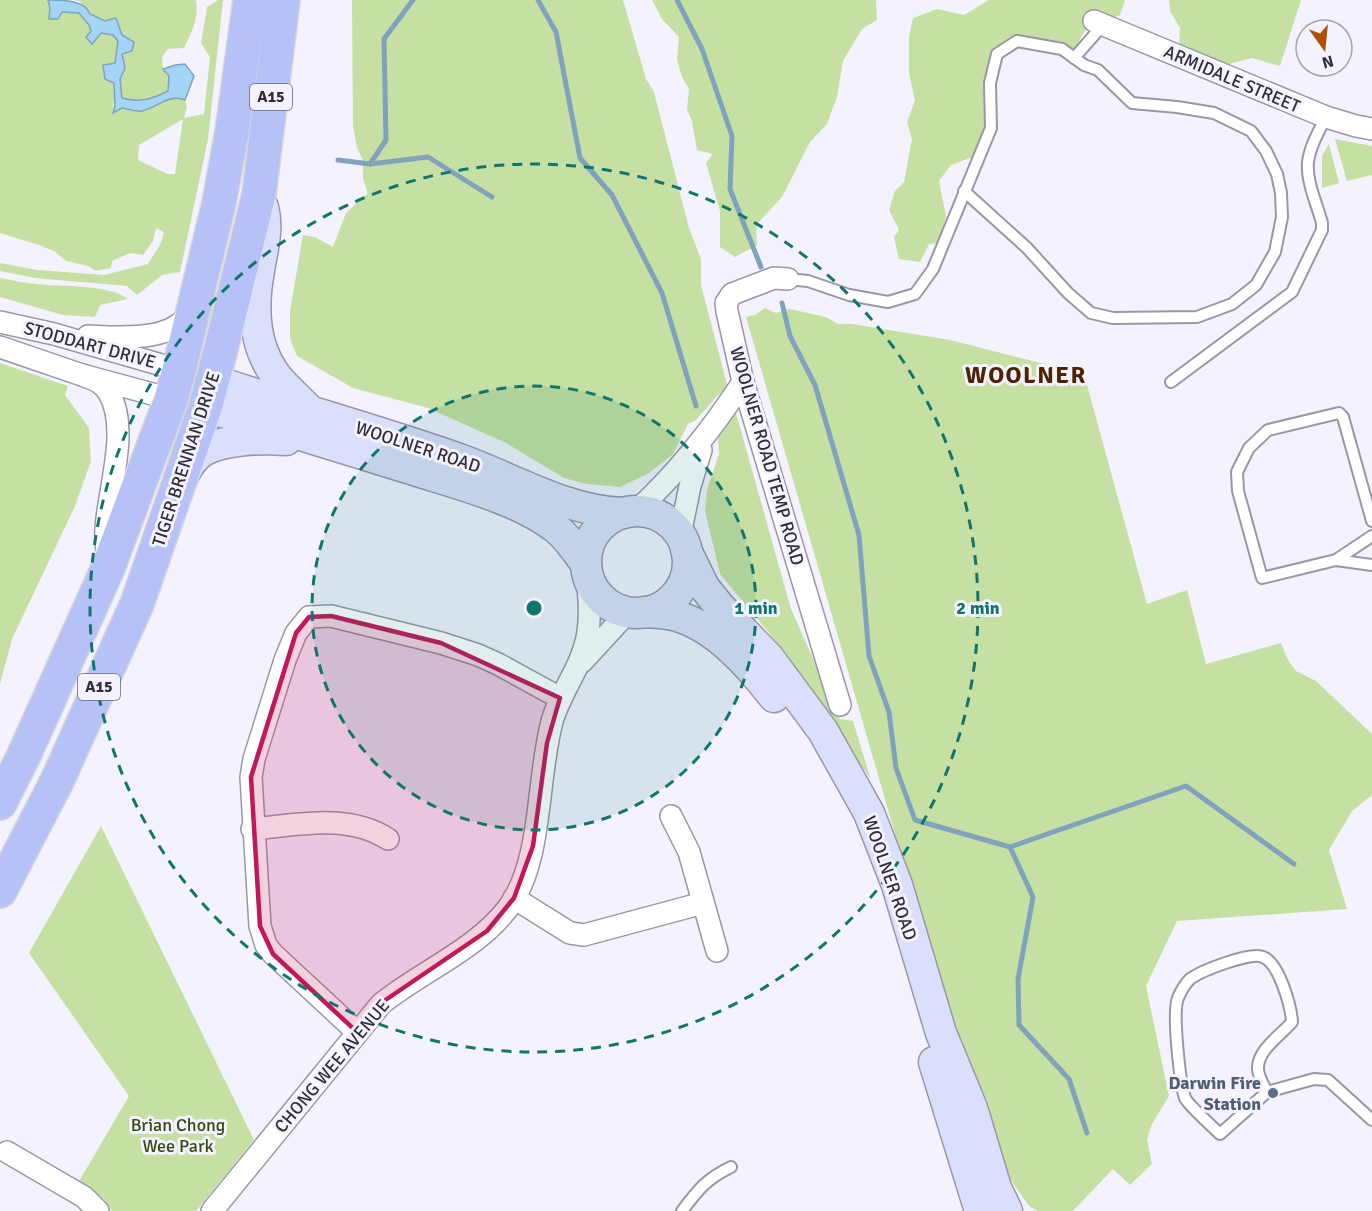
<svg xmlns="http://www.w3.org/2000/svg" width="1372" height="1211" font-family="Signika,sans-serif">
  <rect width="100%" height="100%" fill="#f4f2ff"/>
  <!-- green -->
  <g fill="#c5e0a2" fill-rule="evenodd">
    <path d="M0 0H48L50 8 62 12 79 13 89 25 95 41 101 33 113 35 118 41 113 112C126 106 128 112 140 111 156 110 167 92 185 100L187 107 184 118 204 114 210 57 201 43 207 7 218 0H223L208 139 180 272 162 275 137 295 127 286 35 278 0 271V263L37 270 104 275 148 264 161 243 164 232 156 228 153 241 143 255 130 253 112 261 111 268 96 271 88 266 66 261 54 251 39 245 0 233ZM183 119 175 174H167L138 160 139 145Z"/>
    <path d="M74 0H196C199 18 192 32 184 48L168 49 162 57 163 69 170 75 169 90C153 99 140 104 122 99L120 79 125 68 122 54V35L116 19C97 23 90 14 79 1Z"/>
    <polygon points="352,0 623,0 646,79 654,92 689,228 701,259 701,285 728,388 717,396 696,420 688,424 673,454 649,473 620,487 586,484 564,478 506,443 428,408 353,388 297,356 290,339 290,311 303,235 315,237 333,247 346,213 368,193 363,179 363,160 357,148 353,126"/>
    <polygon points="652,0 876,0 877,20 862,29 843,61 837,97 827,124 810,142 782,197 756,225 757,245 735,257 720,247 720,211 706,163 713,154 697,150 692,121 687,110 689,89 682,77 677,60 679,37 662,19"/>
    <polygon points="989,0 1125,0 1120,15 1086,29 1075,48 1066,52 1017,41 997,54 990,83 985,128 973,157 951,165 939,181 946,216 939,243 929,244 920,262 899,259 894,237 899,230 889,210 895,191 904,182 912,139 907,122 915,101 909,73 909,36 913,18 937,9 964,15"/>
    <polygon points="1169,0 1301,0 1280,66 1252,58 1226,65 1179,50 1180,28 1170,11"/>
    <polygon points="1335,139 1372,146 1372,175 1347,181"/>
    <polygon points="1329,144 1339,183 1322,188 1322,156"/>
    <path d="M0 278C12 280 25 283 37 284 61 287 109 284 128 299L100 305 95 317 63 315 0 297Z"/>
    <polygon points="765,308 776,313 790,309 826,317 838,324 852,324 950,340 1084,374 1147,604 1187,590 1206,664 1281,643 1288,660 1296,671 1316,681 1372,734 1372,795 1352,811 1329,850 1347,909 1177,921 1146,986 1169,1096 1152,1124 1147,1139 1152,1164 1130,1185 1113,1169 1073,1211 1038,1211 1029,1206 1003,1169 988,1102 950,1025 746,317 755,315"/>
    <polygon points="0,363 68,386 65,395 89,428 91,461 75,506 12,639 0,684"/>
    <polygon points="736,413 791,609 840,719 853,721 871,780 788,656 720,574 705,511 707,490 719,454 718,438 730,414"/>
    <polygon points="101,826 254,1140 196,1211 112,1211 104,1199 78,1183 129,1096 29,953"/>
  </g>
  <!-- water -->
  <path fill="#a4d4f6" stroke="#81a2bc" stroke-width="1.5" d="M48 0C63 0 85 0 90 14L105 21 116 18 122 35 134 42 132 51 122 54 125 68 120 79 122 98C140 103 152 99 168 91L169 76 163 69 175 65 185 64 194 76 185 100C169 93 157 108 142 111 136 112 128 109 122 108L113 113 115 106 114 83 105 79 103 65 115 63 118 41 113 35 101 33 92 44 86 37 91 31 89 25 79 13 62 12 58 19H49L50 8Z"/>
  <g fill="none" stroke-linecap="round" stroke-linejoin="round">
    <!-- stream -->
    <g stroke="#81a2bc" stroke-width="5">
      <polyline points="538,0 556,32 580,158 612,195 662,293 696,406"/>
      <polyline points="677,0 702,49 732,136 730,189 761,267"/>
      <polyline points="338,160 370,164 428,157 492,197"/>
      <polyline points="370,164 386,140 384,39 413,0"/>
      <polyline points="782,303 790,336 815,385 859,535 869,656 889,712 896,768 915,820 1010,847 1033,897 1018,979 1019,1025 1069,1079 1087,1133"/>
      <polyline points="1010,847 1186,786 1294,864"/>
    </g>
    <!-- lane casing -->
    <g stroke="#9a96a9" stroke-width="14">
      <g id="lane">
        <polyline points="1074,58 1103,25"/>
        <polyline points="788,279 808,281 849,295 888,302 915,294 933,269 991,128 990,83 997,54 1017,41 1062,49 1084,65 1098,70 1132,103 1177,107 1214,113 1251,131 1266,151 1277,174 1281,193 1282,217 1275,252 1256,285 1232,304 1197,317 1113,318 1091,313 1068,293 1027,248 964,191"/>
        <path d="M1171 382 1292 292 1322 230V223C1317 204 1306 181 1308 162 1310 146 1319 131 1326 117"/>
        <polyline points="1372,521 1343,417 1339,413 1268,430 1249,448 1237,472 1238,491 1262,578 1336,560 1372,536"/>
        <polyline points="1336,560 1372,565"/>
        <path d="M1267 1092C1264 1086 1258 1076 1258 1069 1257 1050 1281 1035 1292 1022 1291 1006 1279 963 1263 957 1251 951 1201 971 1190 979 1185 984 1181 991 1178 998 1172 1012 1180 1083 1185 1098 1189 1106 1213 1127 1220 1134L1267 1092 1314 1079 1328 1080 1372 1120"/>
        <path d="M682 1211C698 1190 706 1179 731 1167"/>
      </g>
    </g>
    <!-- street casing -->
    <g stroke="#9a96a9" stroke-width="24">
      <g id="street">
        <polyline points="1094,21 1326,117 1356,126 1372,129"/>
        <polyline points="788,279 774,278 732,294 726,303 727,311 743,382 840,705"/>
        <polyline points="0,322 54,334 179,370"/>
        <path d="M88 336C120 337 175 343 191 310"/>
        <polyline points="0,347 82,375 171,399"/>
        <path d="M82 375C93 379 103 382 109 393 130 429 108 490 106 529 105 537 107 545 107 552"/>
        <path d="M636 511C678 473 712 429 743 382"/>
        <polyline points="680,535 690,486 701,450"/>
        <polyline points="582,662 628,612"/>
        <polyline points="671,816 689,852 717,951"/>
        <path d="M252 829C298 825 348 813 388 839"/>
        <polyline points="514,898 570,933 584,935 703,903"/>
        <polyline points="357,1032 273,954 266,945 260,926 251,777 254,759 285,660 296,633 309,617 331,616 441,643 478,655 498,664 560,698"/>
        <polyline points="7,1152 84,1197 98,1211"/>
        <path d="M212 1211 381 1004C422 971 476 950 508 908 544 860 536 776 553 718 562 690 581 667 587 638 591 617 589 595 587 574"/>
      </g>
    </g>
    <!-- secondary casing -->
    <g stroke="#9a96a9" stroke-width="33">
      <g id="secondary">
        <path d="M263 207C269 229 262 250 259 271 252 308 253 346 277 377 287 389 299 399 309 410"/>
        <path d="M213 380C295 408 380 431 462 460 514 479 566 511 622 513"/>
        <path d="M205 408 239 416C297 434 356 452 414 470 458 484 521 500 557 529 569 539 577 552 586 564"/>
        <path d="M183 476C188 466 193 457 203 451 223 439 263 438 286 440"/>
        <circle cx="637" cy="562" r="51"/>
        <polyline points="686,550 704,587 720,607 769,658 823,731 869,813 897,885 941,1033 972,1108 996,1188 1007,1211"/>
        <path d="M645 612C656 613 667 613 677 616 717 628 750 666 774 697"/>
        <polyline points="934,1062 980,1211"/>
      </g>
    </g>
    <!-- primary casing -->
    <g stroke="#d5d5d7" stroke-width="36">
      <g id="primary">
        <polyline points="0,803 24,755 108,568 171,399 179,370 219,203 232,132 250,0"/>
        <polyline points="0,891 57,781 137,604 205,408 221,349 259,194 283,0"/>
      </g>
    </g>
    <!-- lane -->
    <use href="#lane" stroke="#fff" stroke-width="10"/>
    <!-- street -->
    <use href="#street" stroke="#fff" stroke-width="21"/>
    <!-- secondary -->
    <use href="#secondary" stroke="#dae0fb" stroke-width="30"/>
    <!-- primary -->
    <use href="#primary" stroke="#b5c1f7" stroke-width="33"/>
  </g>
  <!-- marked area -->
  <path fill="#c2185b" fill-opacity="0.2" stroke="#c2185b" stroke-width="4.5" stroke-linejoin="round" d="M331 616 441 643 560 698 547 743 533 846 514 898 487 931 384 1001 357 1032 273 954 260 926 251 777 296 633 309 617Z"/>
  <!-- distance rings -->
  <circle cx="534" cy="608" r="222" fill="#0f766e" fill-opacity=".12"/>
  <g fill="none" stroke="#0f766e" stroke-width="3" stroke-dasharray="10 8">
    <circle cx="534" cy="608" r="222"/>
    <circle cx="534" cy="608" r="444"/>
  </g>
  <!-- markers -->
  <circle fill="#5c6f8a" stroke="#f4f2ff" stroke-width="2" cx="1273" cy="1093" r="6"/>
  <g text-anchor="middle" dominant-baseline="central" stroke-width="6" stroke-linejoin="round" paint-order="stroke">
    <!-- shield labels -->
    <g fill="#f4f2ff" stroke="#6a6872" stroke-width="1.5">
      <rect x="250" y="84" width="42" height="26" rx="4.5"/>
      <rect x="78" y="674" width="42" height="26" rx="4.5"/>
    </g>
    <g font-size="16" font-weight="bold" fill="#2f2d35">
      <text x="271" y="97">A15</text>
      <text x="99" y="687">A15</text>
    </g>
    <!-- street labels -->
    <g font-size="18" fill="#2f2d35" stroke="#f4f2ff">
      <text transform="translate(1232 79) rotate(23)">ARMIDALE STREET</text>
      <text transform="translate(90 345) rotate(15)">STODDART DRIVE</text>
      <text transform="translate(418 447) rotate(18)">WOOLNER ROAD</text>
      <text transform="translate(767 456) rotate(74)">WOOLNER ROAD TEMP ROAD</text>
      <text transform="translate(186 459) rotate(-72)">TIGER BRENNAN DRIVE</text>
      <text transform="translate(890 878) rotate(71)">WOOLNER ROAD</text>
      <text transform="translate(332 1066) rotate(-50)">CHONG WEE AVENUE</text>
    </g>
    <!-- service labels -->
    <g font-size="18" font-weight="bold" fill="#4e5e75" stroke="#f4f2ff" text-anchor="end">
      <text x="1261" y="1083">Darwin Fire<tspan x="1261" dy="21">Station</tspan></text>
    </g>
    <!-- park labels -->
    <g font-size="18" fill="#35490d" stroke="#f4f2ff">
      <text x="178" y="1125">Brian Chong<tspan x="178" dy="21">Wee Park</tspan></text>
    </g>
    <!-- district labels -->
    <g font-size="24" font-weight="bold" letter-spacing="1.5" fill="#502202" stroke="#f4f2ff">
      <text x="1026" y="375">WOOLNER</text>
    </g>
  </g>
  <circle cx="534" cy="608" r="9" fill="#0f766e" stroke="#f4f2ff" stroke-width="3"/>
  <g font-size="18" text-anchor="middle" font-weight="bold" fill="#0f766e" stroke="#f4f2ff" stroke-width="6" stroke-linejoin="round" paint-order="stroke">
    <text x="756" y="614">1 min</text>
    <text x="978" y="614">2 min</text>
  </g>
  <!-- north arrow -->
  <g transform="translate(1324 48) rotate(165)"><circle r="28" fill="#f4f2ff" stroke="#a5a3ae" stroke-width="1.5"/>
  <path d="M0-4.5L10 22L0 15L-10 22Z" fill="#b05102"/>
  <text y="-9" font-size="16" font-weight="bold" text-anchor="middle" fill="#2f2d35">N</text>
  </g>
</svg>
